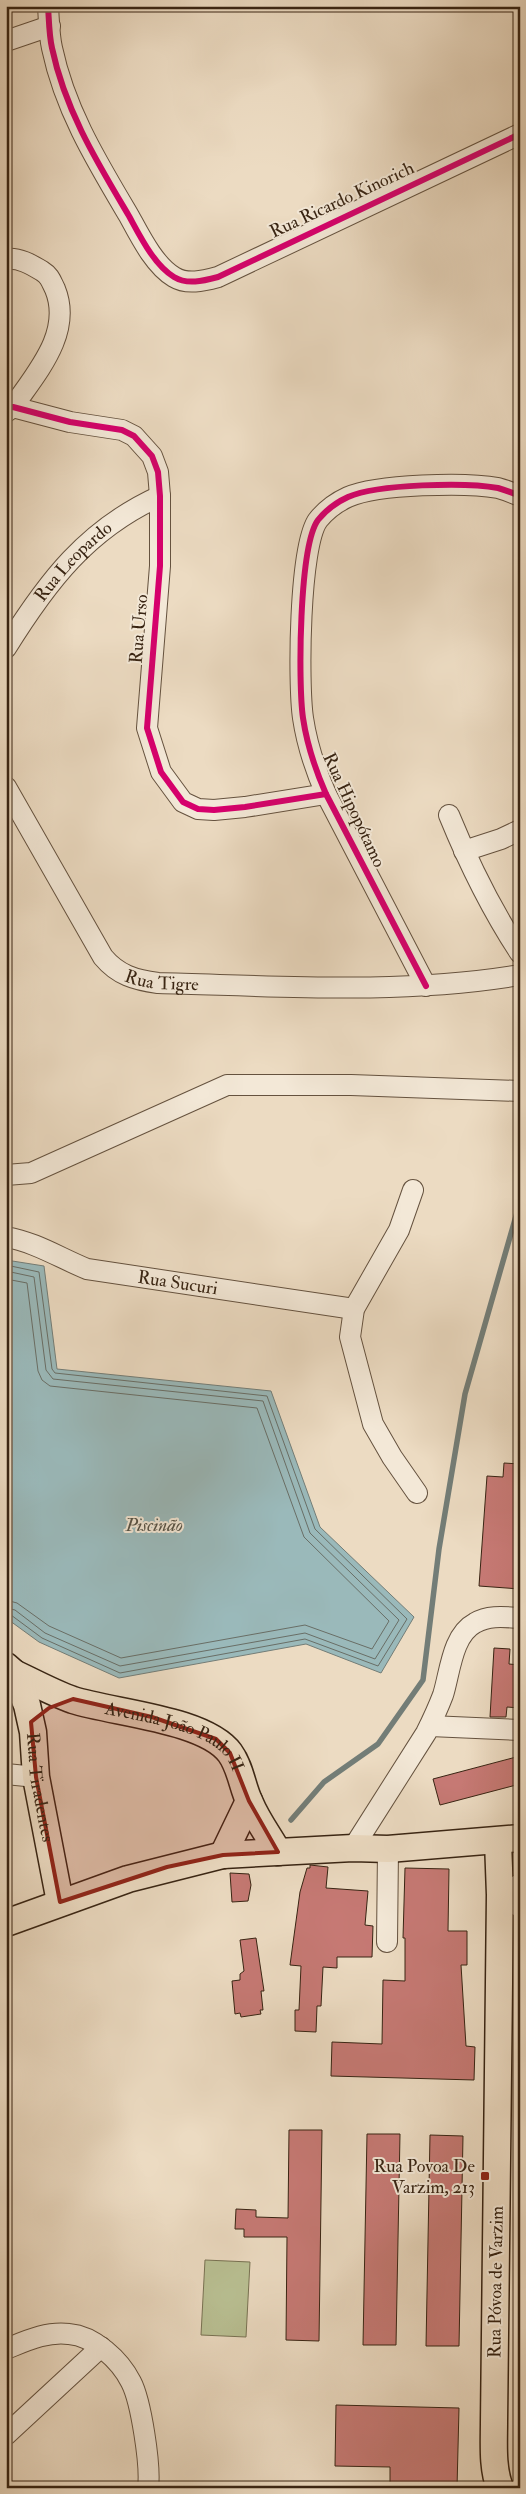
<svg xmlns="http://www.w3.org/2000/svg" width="526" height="2494" font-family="'IM FELL Double Pica',serif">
  <rect width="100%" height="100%" fill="#ecdbc2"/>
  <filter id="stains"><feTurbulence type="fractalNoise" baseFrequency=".004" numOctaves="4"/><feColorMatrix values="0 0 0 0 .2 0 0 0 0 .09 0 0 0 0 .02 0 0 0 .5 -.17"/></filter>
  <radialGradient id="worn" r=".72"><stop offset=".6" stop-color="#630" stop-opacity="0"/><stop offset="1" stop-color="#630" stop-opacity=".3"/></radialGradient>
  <!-- green -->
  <polygon fill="#b9c093" stroke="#787253" points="205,2260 250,2262 246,2337 201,2335"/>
  <!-- water -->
  <polygon fill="#9ab9ba" stroke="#737d77" points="6,1260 44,1266 57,1369 271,1391 320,1527 414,1617 381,1673 306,1644 119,1678 39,1642 6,1618"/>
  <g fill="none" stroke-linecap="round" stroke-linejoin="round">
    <!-- shore -->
    <g stroke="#696e66" stroke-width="1">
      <polyline points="6,1265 39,1272 52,1369 55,1373 267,1396 315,1529 407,1619 378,1666 305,1639 120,1673 42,1638 11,1615 6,1614"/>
      <polyline points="6,1271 34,1277 46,1370 53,1379 263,1401 310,1533 399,1620 375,1659 305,1633 120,1666 45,1633 15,1610 6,1608"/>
      <polyline points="6,1279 27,1283 38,1371 42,1380 50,1386 257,1408 304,1537 389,1621 372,1649 305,1625 121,1658 49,1626 17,1603 6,1600"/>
    </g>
    <!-- stream -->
    <polyline stroke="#737d77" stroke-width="5.5" points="291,1820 324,1782 378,1744 423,1680 439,1549 465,1394 520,1202"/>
  </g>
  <!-- building -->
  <g fill="#c67974" stroke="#382413">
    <polygon points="504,1463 520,1464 520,1589 479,1586 487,1476 503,1477"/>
    <polygon points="494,1648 510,1649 509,1664 520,1665 520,1708 507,1707 506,1717 490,1717"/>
    <polygon points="520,1756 520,1784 440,1805 433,1779"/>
    <polygon points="310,1865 328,1867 326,1888 368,1891 365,1925 373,1926 372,1957 337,1957 337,1968 323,1967 321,2006 317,2006 316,2032 295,2031 295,2010 299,2010 301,1966 290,1965 300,1892 307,1868 310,1868"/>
    <polygon points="405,1868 449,1869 448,1931 467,1931 467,1965 461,1965 466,2046 475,2047 474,2080 331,2076 332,2042 382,2044 383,1980 405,1981 405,1938 403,1938"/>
    <polygon points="230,1873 249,1874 251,1885 248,1901 232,1902"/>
    <polygon points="256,1938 264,1991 261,1991 263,2010 260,2010 261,2014 241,2017 240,2013 235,2014 232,1981 240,1980 240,1974 244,1971 240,1940"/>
    <polygon points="289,2130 322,2130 319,2341 286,2340 287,2237 244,2237 244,2229 235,2229 236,2209 256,2210 256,2217 288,2218"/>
    <polygon points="367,2134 400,2134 396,2345 363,2345"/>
    <polygon points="430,2135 463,2136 459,2346 426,2346"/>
    <polygon points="336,2405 459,2408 457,2488 390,2488 390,2467 335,2466"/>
  </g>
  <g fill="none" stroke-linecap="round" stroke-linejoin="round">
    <!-- minor casing -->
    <g stroke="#65523f" stroke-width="22">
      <g id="minor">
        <path d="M48 6C49 20 49 35 52 48 65 110 97 162 129 216 140 236 154 265 174 277 187 285 203 281 218 277L520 134"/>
        <polyline points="6,41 50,26"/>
        <path d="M6 259C19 257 32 265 42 271 50 276 51 281 55 289 73 333 36 373 13 407L6 412"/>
        <polyline points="13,407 70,422 122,430 134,436 152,456 158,472 160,496 160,566 147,728 161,772 183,802 198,809 214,810 245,807 326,794"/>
        <path id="s1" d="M6 648C47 582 87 529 160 496"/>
        <path id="s2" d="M6 787 103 957C118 975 135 980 158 983 278 986 401 995 520 975"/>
        <path d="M449 815C469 864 491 909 520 953"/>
        <polyline points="464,851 501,839 520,830"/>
        <path d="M426 986 326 794C315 769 307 745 303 718 298 684 299 546 318 520 326 510 337 502 348 497 378 484 466 482 498 488 505 490 513 493 520 496"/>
        <polyline points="6,1175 31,1173 227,1085 351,1085 520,1091"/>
        <polyline points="413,1190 399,1230 354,1309 350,1337 373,1424 392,1457 417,1493"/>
        <path id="s3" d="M6 1237C35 1242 60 1258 87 1269L354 1309"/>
        <polyline points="430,1726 520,1730"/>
        <polyline points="6,1774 36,1777"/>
        <path d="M353 1848 426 1733C432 1721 438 1708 443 1695 450 1673 452 1635 475 1623 489 1615 504 1617 520 1618"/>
        <polyline points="520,1884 500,1895 520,1907"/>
        <polyline points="387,1942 388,1849"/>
        <path d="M6 2349C26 2341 47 2331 69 2334 94 2336 120 2360 131 2382 141 2401 151 2466 148 2488"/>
        <polyline points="6,2435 101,2347"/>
      </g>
    </g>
    <!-- major casing -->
    <g stroke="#382413" stroke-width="29">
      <g id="major">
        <path id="s4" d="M6 1666 14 1673C33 1682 53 1693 73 1700 114 1713 205 1719 230 1753 241 1768 242 1787 250 1803 257 1820 269 1836 278 1852"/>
        <path id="s5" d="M14 1673 27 1705 33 1732 36 1777 60 1902"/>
        <path d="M498 1841 500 1895 494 2422C494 2443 492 2468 500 2488"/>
        <polyline points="223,1855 249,1801"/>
        <polyline points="6,1923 128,1879 223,1855 353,1848 388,1849 520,1838"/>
      </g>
    </g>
    <!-- minor -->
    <use href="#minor" stroke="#f3e8d7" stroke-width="20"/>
    <!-- major -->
    <use href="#major" stroke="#ecdbc2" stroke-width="26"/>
    <!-- cycleway casing -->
    <g stroke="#f3e8d7" stroke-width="9">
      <g id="cycleway">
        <path d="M48 6C49 20 49 35 52 48 65 110 97 162 129 216 140 236 154 265 174 277 187 285 203 281 218 277L520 134"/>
        <polyline points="13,407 70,422 122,430 134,436 152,456 158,472 160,496 160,566 147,728 161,772 183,802 198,809 214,810 245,807 326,794"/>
        <path d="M426 986 326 794C315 769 307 745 303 718 298 684 299 546 318 520 326 510 337 502 348 497 378 484 466 482 498 488 505 490 513 493 520 496"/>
      </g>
    </g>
    <!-- cycleway -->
    <use href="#cycleway" stroke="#d6006c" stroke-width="6"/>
  </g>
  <!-- marked area -->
  <path fill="#8f2418" fill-opacity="0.2" stroke="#8f2418" stroke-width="4" stroke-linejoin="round" d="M73 1699 152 1717 216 1739 230 1753 249 1801 278 1852 223 1855 167 1867 60 1902 36 1777 31 1722 49 1708Z"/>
  <!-- markers -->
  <rect fill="#8f2418" stroke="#f3e8d7" stroke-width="2" x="480" y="2171" width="10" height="10" rx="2.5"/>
  <g text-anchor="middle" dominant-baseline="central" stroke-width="4" stroke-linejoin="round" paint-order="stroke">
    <!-- street labels -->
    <g font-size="18" fill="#382413" stroke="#f3e8d7">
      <text transform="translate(342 200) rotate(-25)">Rua Ricardo Kinorich</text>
      <text stroke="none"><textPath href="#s1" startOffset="110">Rua Leopardo</textPath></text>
      <text transform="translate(139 629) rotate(-85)">Rua Urso</text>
      <text transform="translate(354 810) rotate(65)">Rua Hipopótamo</text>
      <text stroke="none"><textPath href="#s2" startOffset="262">Rua Tigre</textPath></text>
      <text stroke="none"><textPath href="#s3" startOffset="179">Rua Sucuri</textPath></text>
      <text stroke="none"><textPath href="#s4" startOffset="186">Avenida João Paulo II</textPath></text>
      <text stroke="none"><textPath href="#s5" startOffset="118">Rua Tiradentes</textPath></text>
      <text transform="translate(496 2282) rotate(-89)">Rua Póvoa de Varzim</text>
    </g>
    <!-- poi labels -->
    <g font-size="18" fill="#382413" stroke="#f3e8d7" text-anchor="end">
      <text x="475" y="2166">Rua Povoa De<tspan x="475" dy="21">Varzim, 213</tspan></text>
    </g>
    <!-- water labels -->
    <g font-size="19" font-style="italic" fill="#555145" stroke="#f3e8d7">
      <text x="154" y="1525">Piscinão</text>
    </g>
  </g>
  <!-- margin -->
  <rect width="526" height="2494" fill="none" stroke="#ecdbc2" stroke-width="25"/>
  <rect x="8" y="8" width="511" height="2479" fill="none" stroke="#382413" stroke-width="2.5"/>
  <rect x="12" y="12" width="501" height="2469" fill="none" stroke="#382413"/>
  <rect width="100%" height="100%" filter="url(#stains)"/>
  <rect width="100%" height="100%" fill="url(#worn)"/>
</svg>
